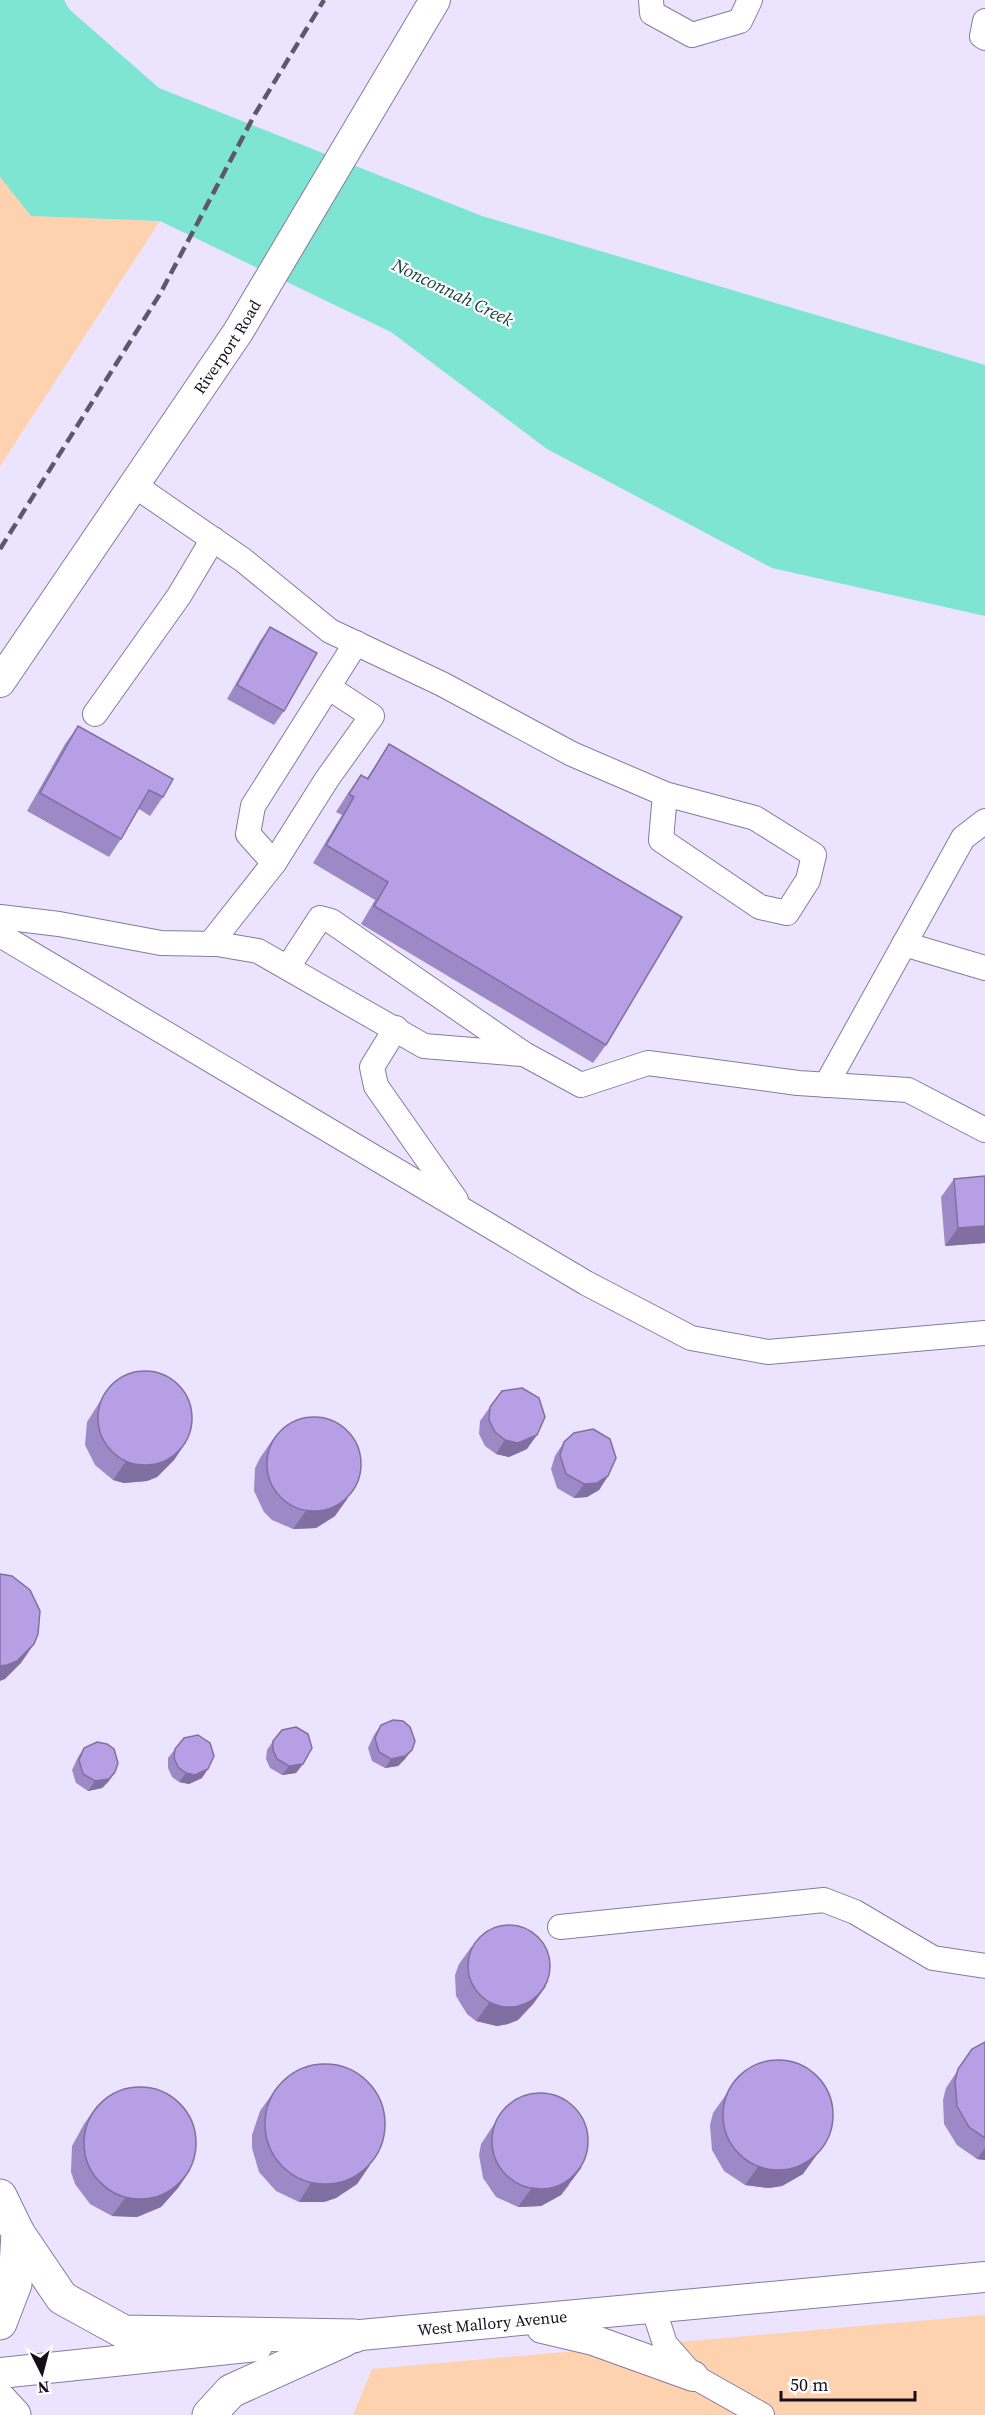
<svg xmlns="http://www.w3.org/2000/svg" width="985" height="2415" font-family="'Source Serif 4',serif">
  <rect width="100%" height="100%" fill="#ece4fe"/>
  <!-- green -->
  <g fill="#fed2af">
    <polygon points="0,177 31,216 160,221 0,466"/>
    <polygon points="985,2315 985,2415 353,2415 372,2369"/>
  </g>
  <!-- water -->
  <polygon fill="#7de5d1" points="0,0 64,0 69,9 159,88 482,216 985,365 985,616 772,568 547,449 391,332 160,221 31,216 0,177"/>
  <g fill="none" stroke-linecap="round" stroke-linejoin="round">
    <!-- minor casing -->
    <g stroke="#877aa0" stroke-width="26">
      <g id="minor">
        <polyline points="651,0 652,13 692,35 740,21 750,0"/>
        <polyline points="985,21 982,36 985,38"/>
        <polyline points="134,485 243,560 330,631 442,684 572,754 665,794 755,818 814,855 808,880 787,913 760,907 661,840 665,794"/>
        <polyline points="95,714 179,596 213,539"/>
        <polyline points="274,863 248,834 253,806 356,643"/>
        <polyline points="0,917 59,924 161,943 217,944 258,951 424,1046 522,1054"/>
        <polyline points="0,935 586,1283 691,1338 768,1352 985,1333"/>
        <polyline points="210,944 274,863 327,779 372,716 328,687"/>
        <polyline points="904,944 985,968"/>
        <polyline points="288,967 320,918 331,921 524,1054 581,1085 648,1063 798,1083 908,1090 985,1130"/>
        <polyline points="396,1028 372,1067 376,1086 456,1200"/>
        <polyline points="826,1085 963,838 985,821"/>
        <polyline points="560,1927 824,1900 855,1912 933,1958 985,1966"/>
        <polyline points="654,2310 665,2344 693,2376 762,2415"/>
      </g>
    </g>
    <!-- major casing -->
    <g stroke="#877aa0" stroke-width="32">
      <g id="major">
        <path id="s1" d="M0 682 238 332 435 0"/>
        <polyline points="542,2328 593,2340 693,2376"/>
        <path id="s2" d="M328 2338 985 2277"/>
        <polyline points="0,2373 257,2346"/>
      </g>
    </g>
    <!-- highway casing -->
    <g stroke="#877aa0" stroke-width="35">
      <g id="highway">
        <polyline points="0,2196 18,2233 15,2284 0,2323"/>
        <polyline points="18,2233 62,2298 124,2332 354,2336"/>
        <polyline points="0,2400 14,2415"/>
        <polyline points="209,2415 231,2391 344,2340"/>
      </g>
    </g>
    <!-- minor -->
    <use href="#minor" stroke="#fff" stroke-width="24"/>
    <!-- major -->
    <use href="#major" stroke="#fff" stroke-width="30"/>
    <!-- highway -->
    <use href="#highway" stroke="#fff" stroke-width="33"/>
    <!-- rail -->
    <polyline stroke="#5e586a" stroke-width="4.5" stroke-dasharray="12 6" stroke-linecap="butt" points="0,549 160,294 255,114 324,0"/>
  </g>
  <!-- wall -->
  <g fill="#9d89c5">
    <polygon points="270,627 284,711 274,725 227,699 260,641"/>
    <polygon points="78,726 163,797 150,816 139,809 121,839 109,857 27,811 65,744"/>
    <polygon points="389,744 606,1045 593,1063 361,924 375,900 313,863 342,815 336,812 348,793 361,775 367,778"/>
    <polygon points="954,1179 985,1243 945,1246 941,1197"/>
    <polygon points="111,1384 186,1442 174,1460 157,1477 147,1481 124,1483 113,1480 95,1465 85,1445 87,1422"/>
    <polygon points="490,1407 527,1449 509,1457 496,1454 485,1446 479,1434 480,1421"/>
    <polygon points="273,1439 335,1516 316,1528 293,1529 272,1520 264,1512 254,1491 255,1468 260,1458"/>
    <polygon points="564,1442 608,1476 599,1490 587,1497 574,1498 557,1488 551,1469 555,1456"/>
    <polygon points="381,1725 405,1759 398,1766 385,1768 372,1761 368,1748 374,1735"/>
    <polygon points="273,1741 303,1764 296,1773 282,1775 270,1768 266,1759 267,1750"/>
    <polygon points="84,1748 109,1781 102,1788 88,1791 76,1783 72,1770 78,1757"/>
    <polygon points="175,1749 202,1778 189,1784 179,1782 172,1777 168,1768 168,1758"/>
    <polygon points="472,1946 546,1986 533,2004 518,2020 508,2024 497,2026 476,2021 467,2014 456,1996 455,1975 459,1964"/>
    <polygon points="985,2042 985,2160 977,2159 957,2145 944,2124 943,2100 946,2088 972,2049"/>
    <polygon points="740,2075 803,2174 782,2186 769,2188 745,2185 724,2171 712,2150 710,2125 713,2113"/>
    <polygon points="273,2093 370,2165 357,2184 336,2198 324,2202 299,2202 276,2191 259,2172 252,2148 252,2135 260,2111"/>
    <polygon points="97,2106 190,2170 178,2188 161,2207 137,2217 112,2216 90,2204 75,2184 71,2172 72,2146 84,2124"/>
    <polygon points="506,2106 569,2185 561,2195 541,2206 518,2207 496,2197 483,2178 479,2155 481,2144"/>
  </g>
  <!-- shaded-wall -->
  <g fill="#806fa0">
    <polygon points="985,1226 985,1243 945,1246 958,1228"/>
    <polygon points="537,1435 527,1449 509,1457 496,1454 505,1440"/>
    <polygon points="186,1442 174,1460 157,1477 147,1481 124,1483 113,1480 126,1461"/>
    <polygon points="608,1476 599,1490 587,1497 574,1498 584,1484"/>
    <polygon points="348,1498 335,1516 316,1528 293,1529 306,1511"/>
    <polygon points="34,1644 21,1663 5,1679 0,1681 0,1666"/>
    <polygon points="412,1750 405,1759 398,1766 385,1768 391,1759"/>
    <polygon points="303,1764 296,1773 282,1775 289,1766"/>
    <polygon points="208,1769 202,1778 189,1784 179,1782 186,1773"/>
    <polygon points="115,1772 109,1781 102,1788 88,1791 95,1781"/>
    <polygon points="546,1986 533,2004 518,2020 508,2024 497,2026 476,2021 489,2003"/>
    <polygon points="985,2148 985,2160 977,2159"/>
    <polygon points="816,2156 803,2174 782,2186 769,2188 745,2185 758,2167"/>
    <polygon points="370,2165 357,2184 336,2198 324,2202 299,2202 311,2183"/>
    <polygon points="582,2167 561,2195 541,2206 518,2207 531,2189"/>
    <polygon points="190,2170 178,2188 161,2207 137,2217 112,2216 125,2198"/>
  </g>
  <!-- building -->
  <g fill="#b79fe5" stroke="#806fa0" stroke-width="1.5">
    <polygon points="270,627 317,653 284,711 237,685"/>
    <polygon points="78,726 173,779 163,797 149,790 121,839 40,793"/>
    <polygon points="389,744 682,917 606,1045 374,906 388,882 326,845 354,797 349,794 361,775 368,779"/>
    <polygon points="985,1176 985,1226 958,1228 954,1179"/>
    <circle cx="145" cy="1418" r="47"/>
    <polygon points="522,1388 539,1398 545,1417 537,1435 518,1443 505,1440 495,1432 489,1420 490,1407 502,1391"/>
    <circle cx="314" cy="1464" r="47"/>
    <polygon points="593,1429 610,1439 616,1458 608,1476 597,1483 584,1484 566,1474 560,1455 564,1442 574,1433"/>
    <polygon points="0,1574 12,1576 30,1590 40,1611 38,1634 34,1644 17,1661 7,1665 0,1666"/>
    <polygon points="393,1720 403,1721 410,1727 415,1741 412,1750 405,1756 391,1759 379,1752 375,1738 381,1725"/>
    <polygon points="296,1727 308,1734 312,1748 303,1764 289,1766 277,1759 273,1750 273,1741 282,1730"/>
    <polygon points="198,1735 210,1743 214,1756 208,1769 195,1775 186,1773 178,1767 174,1758 175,1749 184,1738"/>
    <polygon points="97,1742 107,1744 114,1749 118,1763 115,1772 109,1779 95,1781 83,1774 79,1760 84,1748"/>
    <circle cx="509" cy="1966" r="41"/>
    <polygon points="985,2042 985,2138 969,2127 957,2106 955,2081 958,2069 972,2049"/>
    <circle cx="778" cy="2115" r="55"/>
    <circle cx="325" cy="2124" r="60"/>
    <circle cx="140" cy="2143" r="56"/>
    <circle cx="540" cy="2141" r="48"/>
  </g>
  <g text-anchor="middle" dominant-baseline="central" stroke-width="4.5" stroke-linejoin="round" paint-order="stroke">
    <!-- street labels -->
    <g font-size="16" fill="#140f1d" stroke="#fff">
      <text stroke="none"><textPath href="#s1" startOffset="405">Riverport Road</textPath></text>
      <text stroke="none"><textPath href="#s2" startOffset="165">West Mallory Avenue</textPath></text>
    </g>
    <!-- water labels -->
    <g font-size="18" font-style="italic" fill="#0e3f37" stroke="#fff">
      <text transform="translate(453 292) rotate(26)">Nonconnah Creek</text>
    </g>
  </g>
  <!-- north arrow -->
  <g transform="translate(42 2373) rotate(174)" stroke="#ffffff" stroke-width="4.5" paint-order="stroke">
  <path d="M0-4.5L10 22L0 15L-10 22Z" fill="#140f1d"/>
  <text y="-9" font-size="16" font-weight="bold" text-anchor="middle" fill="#140f1d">N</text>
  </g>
  <!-- scale -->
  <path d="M781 2391v9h134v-9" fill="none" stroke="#140f1d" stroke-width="3"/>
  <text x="790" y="2391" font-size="18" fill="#140f1d" stroke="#ffffff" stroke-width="4.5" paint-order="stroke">50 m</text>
</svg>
